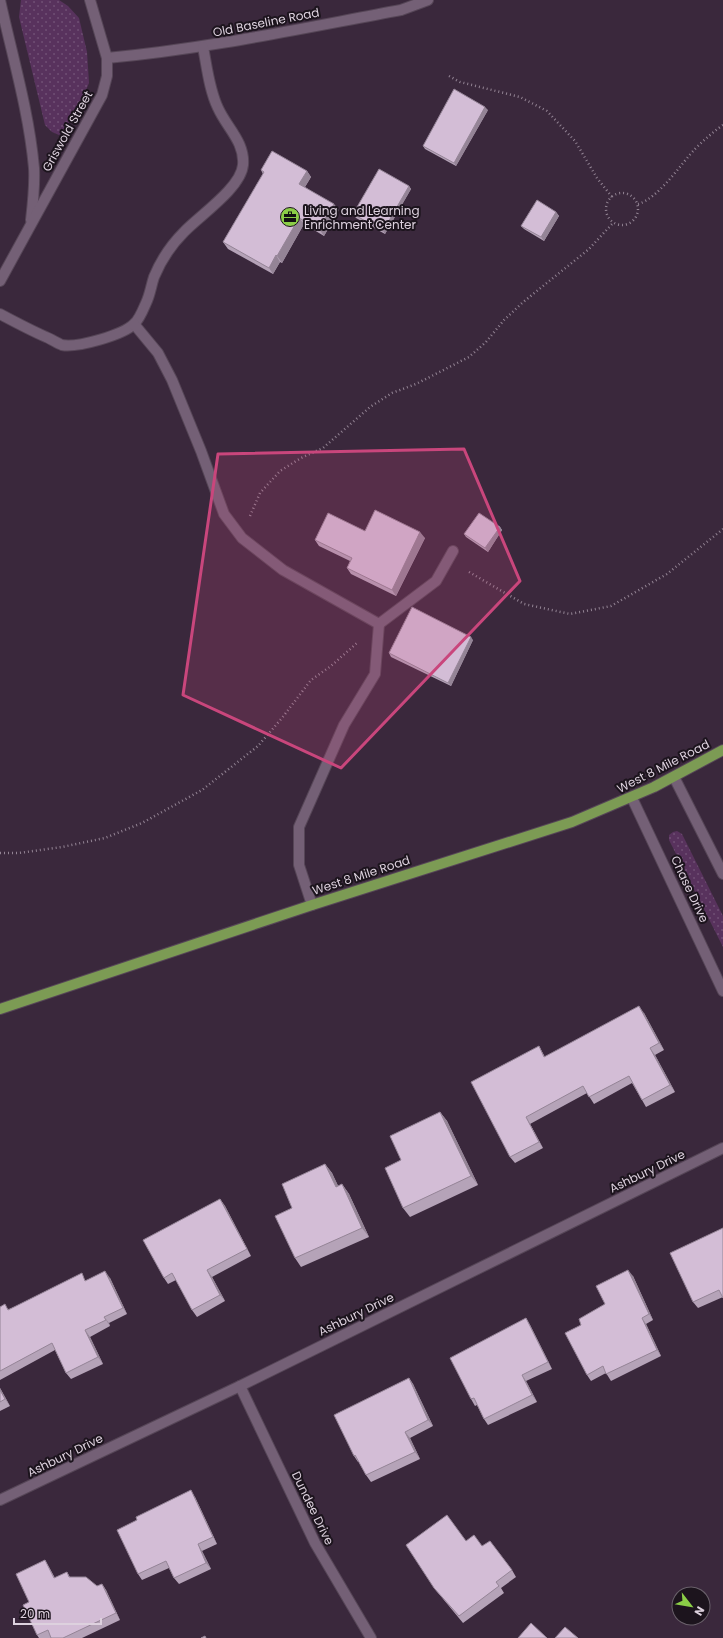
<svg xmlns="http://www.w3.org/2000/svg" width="723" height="1638" font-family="Poppins,sans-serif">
  <defs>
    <pattern id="grass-dots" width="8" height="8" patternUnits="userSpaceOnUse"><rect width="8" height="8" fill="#58325d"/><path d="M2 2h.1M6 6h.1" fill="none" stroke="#704f74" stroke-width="1.8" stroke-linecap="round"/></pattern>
  </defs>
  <rect width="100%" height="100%" fill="#3a283c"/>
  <!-- grass -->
  <g fill="url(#grass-dots)">
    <polygon points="21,0 59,0 68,6 79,18 87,52 89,83 84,95 64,131 59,135 52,132 45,125 19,17"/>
    <polygon points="677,831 682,834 723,916 723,947 669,840 669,835 673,832"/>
  </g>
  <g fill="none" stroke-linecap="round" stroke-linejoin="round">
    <!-- minor casing -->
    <g stroke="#564657" stroke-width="12">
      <g id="minor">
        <path d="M0 0C12 55 29 112 34 168 35 186 33 203 31 220"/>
        <path d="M107 58C206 49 303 28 401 10L428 0"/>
        <polyline points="0,281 102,95 107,76 107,58 90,0"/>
        <path d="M0 314C15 322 30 330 46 337 51 339 57 343 62 345 77 348 123 335 134 324 139 320 143 310 146 303 150 295 151 286 154 277 161 260 171 245 184 232 199 216 241 188 243 165 245 142 227 128 218 108 209 89 207 67 203 47"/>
        <polyline points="134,324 158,353 172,380 201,451 224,514 242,538 283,570 379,624 436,581 453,551"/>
        <polyline points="674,777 723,874"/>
        <polyline points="632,798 723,991"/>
        <polyline points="312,905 299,865 299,827 344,725 375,674 379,624"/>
        <polyline points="240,1386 315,1543 371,1638"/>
        <polyline points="0,1500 240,1386 723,1148"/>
      </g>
    </g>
    <!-- major casing -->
    <g stroke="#564657" stroke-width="12">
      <polyline id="major" points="0,1009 312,905 572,822 654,787 723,750"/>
    </g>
    <!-- path -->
    <g stroke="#938494" stroke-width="2.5" stroke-dasharray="1 3" stroke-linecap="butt">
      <polyline points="449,76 460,82 520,97 547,111 575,141 597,178 612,197"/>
      <circle cx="622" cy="209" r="16"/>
      <path d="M638 204C659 198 680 165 695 149 704 140 713 132 723 125"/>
      <polyline points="250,516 260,493 280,471 301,458 323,448 370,407 392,393 416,384 469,357 486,342 504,320 522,303 589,249 613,223"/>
      <polyline points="469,572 524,604 570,614 611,606 667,574 723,529"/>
      <polyline points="0,853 19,853 62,847 105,838 142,823 202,790 258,746 282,718 311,680 331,666 357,643"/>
    </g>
    <!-- minor -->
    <use href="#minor" stroke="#746076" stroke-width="10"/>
    <!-- major -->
    <use href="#major" stroke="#7c9b54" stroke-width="10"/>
  </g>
  <!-- wall -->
  <g fill="#b5a3b8">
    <polygon points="488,110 456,166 425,149 423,146"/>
    <polygon points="261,170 307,171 311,177 305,187 339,210 324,236 304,224 282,263 280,262 273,274 228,249 223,242 263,174"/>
    <polygon points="409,186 411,189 385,234 356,218 353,214"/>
    <polygon points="556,212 559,216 544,241 524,229 521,226"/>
    <polygon points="500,527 502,530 488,552 466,537 464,534"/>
    <polygon points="365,531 425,538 396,596 351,574 347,568 350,561 319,546 315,540"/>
    <polygon points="473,640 451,686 391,657 389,653"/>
    <polygon points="644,1013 664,1050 655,1055 675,1092 646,1107 642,1100 632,1083 594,1104 587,1093 530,1124 543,1148 515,1163 510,1157 539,1046 545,1057"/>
    <polygon points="440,1112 447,1121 478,1185 410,1217 403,1208 401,1160"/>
    <polygon points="325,1164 332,1173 338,1186 342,1184 349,1194 369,1237 301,1267 295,1258 292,1208"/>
    <polygon points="220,1199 225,1206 251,1256 212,1277 225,1301 197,1317 192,1310 176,1280 168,1284 164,1278"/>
    <polygon points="723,1228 723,1297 698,1308 693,1302"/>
    <polygon points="633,1276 653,1320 646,1324 661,1356 611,1381 606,1373 591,1381 587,1375 605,1304"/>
    <polygon points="110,1278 127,1314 109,1323 110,1326 90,1337 103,1364 71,1379 66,1373 55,1350 0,1380 0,1307 9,1309 86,1280"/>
    <polygon points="526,1318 530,1325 552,1369 526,1381 537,1402 488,1425 484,1419 477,1405 475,1406 471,1399"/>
    <polygon points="409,1378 413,1384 433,1426 410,1438 420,1459 371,1482 366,1475 359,1462 358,1462 354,1456"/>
    <polygon points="0,1388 10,1406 0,1411"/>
    <polygon points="195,1497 217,1544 202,1551 211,1569 179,1584 174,1578 169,1568 142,1580 138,1574"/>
    <polygon points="466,1541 482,1546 512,1570 516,1577 501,1588 504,1593 463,1623 439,1594 434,1588"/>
    <polygon points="45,1560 49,1567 55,1578 67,1572 70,1577 97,1586 102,1584 106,1590 120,1620 82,1638 39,1638 37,1635 29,1602"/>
  </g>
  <!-- shaded-wall -->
  <g fill="#948496">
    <polygon points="485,107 488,110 456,166 454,163"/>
    <polygon points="307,171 311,177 303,190 299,184"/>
    <polygon points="409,186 411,189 385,234 383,231"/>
    <polygon points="334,204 339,210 324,236 319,229"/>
    <polygon points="556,212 559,216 544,241 541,237"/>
    <polygon points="299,218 304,224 282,263 277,256"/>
    <polygon points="276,255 280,262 273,274 269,268"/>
    <polygon points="500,527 502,530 488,552 485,548"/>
    <polygon points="420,532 425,538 396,596 392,590"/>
    <polygon points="471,637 473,640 451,686 448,683"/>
    <polygon points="639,1006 644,1013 664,1050 659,1043"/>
    <polygon points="650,1048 655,1055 675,1092 670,1085"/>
    <polygon points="440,1112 447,1121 478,1185 471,1176"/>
    <polygon points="526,1117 530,1124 543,1148 539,1142"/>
    <polygon points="325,1164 332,1173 343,1196 336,1187"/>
    <polygon points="342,1184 349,1194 369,1237 362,1228"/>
    <polygon points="220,1199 225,1206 251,1256 247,1249"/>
    <polygon points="207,1270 212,1277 225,1301 220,1295"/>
    <polygon points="628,1270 633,1276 653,1320 649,1314"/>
    <polygon points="105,1271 110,1278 127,1314 123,1308"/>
    <polygon points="104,1317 109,1323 110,1326"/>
    <polygon points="526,1318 530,1325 552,1369 548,1362"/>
    <polygon points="642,1318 646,1324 661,1356 657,1350"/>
    <polygon points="85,1330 90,1337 103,1364 98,1357"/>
    <polygon points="522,1375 526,1381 537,1402 532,1395"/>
    <polygon points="409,1378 413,1384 433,1426 428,1420"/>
    <polygon points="0,1388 10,1406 5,1399 0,1390"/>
    <polygon points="405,1432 410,1438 420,1459 415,1452"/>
    <polygon points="191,1490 195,1497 217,1544 213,1537"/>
    <polygon points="198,1544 202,1551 211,1569 206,1563"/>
    <polygon points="102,1584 106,1590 120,1620 116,1613"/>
  </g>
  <!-- building -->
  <g fill="#d3bdd6" stroke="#948496">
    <polygon points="454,89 485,107 454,163 423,146"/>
    <polygon points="272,151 307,171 299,184 334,204 319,229 299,218 277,256 276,255 269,268 223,242 264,172 261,170"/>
    <polygon points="379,169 409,186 383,231 353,214"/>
    <polygon points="537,200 556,212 541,237 521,226"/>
    <polygon points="375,510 420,532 392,590 347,568 352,558 315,540 328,513 365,531"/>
    <polygon points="479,513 500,527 485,548 464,534"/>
    <polygon points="412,607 471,637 448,683 389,653"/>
    <polygon points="639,1006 659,1043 650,1048 670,1085 642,1100 629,1076 589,1097 583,1086 526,1117 539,1142 510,1157 471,1082 539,1046 544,1057"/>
    <polygon points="440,1112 471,1176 403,1208 385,1168 401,1160 390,1136"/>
    <polygon points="325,1164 336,1187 342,1184 362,1228 295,1258 275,1216 292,1208 282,1184"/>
    <polygon points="220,1199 247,1249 207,1270 220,1295 192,1310 172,1273 164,1278 143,1240"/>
    <polygon points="723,1228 723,1298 719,1290 693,1302 670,1253"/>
    <polygon points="628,1270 649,1314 642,1318 657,1350 606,1374 603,1366 587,1375 565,1333 581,1325 579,1319 605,1304 596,1286"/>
    <polygon points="105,1271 123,1308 104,1317 106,1320 85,1330 98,1357 66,1373 52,1343 0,1371 0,1307 5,1304 8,1310 82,1273 85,1281"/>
    <polygon points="526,1318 548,1362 522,1375 532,1395 484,1419 474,1398 471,1399 450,1358"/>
    <polygon points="409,1378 428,1420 405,1432 415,1452 366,1475 355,1455 354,1456 334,1415"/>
    <polygon points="0,1390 5,1399 0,1402"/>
    <polygon points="191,1490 213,1537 198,1544 206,1563 174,1578 166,1561 138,1574 117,1530 137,1520 136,1517"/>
    <polygon points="447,1515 466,1541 474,1535 482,1546 490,1541 512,1570 496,1582 499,1586 459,1616 434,1588 406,1545"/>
    <polygon points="45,1560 54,1578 67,1572 69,1577 86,1577 97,1586 102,1584 116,1613 63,1638 51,1638 48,1630 37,1635 23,1605 29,1602 16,1574"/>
    <polygon points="531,1623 547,1638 518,1638"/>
    <polygon points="565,1627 578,1638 555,1638"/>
    <polygon points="205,1636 206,1638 201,1638"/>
  </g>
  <!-- marked area -->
  <path fill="#c9467c" fill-opacity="0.2" stroke="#c9467c" stroke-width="3" stroke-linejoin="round" d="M464 449 520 581 341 768 183 695 218 454Z"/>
  <!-- icons -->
  <defs>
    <g id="office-disc" transform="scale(1)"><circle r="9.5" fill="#8bce47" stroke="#1c141d"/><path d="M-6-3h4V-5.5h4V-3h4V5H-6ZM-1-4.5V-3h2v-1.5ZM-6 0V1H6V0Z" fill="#111"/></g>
  </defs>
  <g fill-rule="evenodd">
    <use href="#office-disc" x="290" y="217"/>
  </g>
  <g text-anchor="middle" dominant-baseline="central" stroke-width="4" stroke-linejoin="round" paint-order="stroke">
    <!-- street labels -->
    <g font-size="12" fill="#ddd1de" stroke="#1c141d">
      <text transform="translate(266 22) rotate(-11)">Old Baseline Road</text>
      <text transform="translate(67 131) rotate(-61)">Griswold Street</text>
      <text transform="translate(663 766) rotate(-27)">West 8 Mile Road</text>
      <text transform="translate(361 875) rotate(-18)">West 8 Mile Road</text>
      <text transform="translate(690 889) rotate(65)">Chase Drive</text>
      <text transform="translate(647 1171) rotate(-26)">Ashbury Drive</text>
      <text transform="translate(356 1314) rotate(-26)">Ashbury Drive</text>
      <text transform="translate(65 1455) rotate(-26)">Ashbury Drive</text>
      <text transform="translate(313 1508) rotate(64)">Dundee Drive</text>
    </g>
    <!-- poi labels -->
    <g font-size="12" fill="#ddd1de" stroke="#1c141d" text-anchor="start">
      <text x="304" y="210">Living and Learning<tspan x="304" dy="14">Enrichment Center</tspan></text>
    </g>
  </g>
  <!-- north arrow -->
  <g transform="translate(691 1606) rotate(121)"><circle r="19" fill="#1c141d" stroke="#69606a"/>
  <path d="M0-3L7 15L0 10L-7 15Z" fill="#8bce47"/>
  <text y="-6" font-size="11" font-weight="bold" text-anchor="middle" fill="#ddd1de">N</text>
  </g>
  <!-- scale -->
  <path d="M14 1618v6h87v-6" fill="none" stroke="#ddd1de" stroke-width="2"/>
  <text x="20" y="1618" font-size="12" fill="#ddd1de" stroke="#1c141d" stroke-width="3" paint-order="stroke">20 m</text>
</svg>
